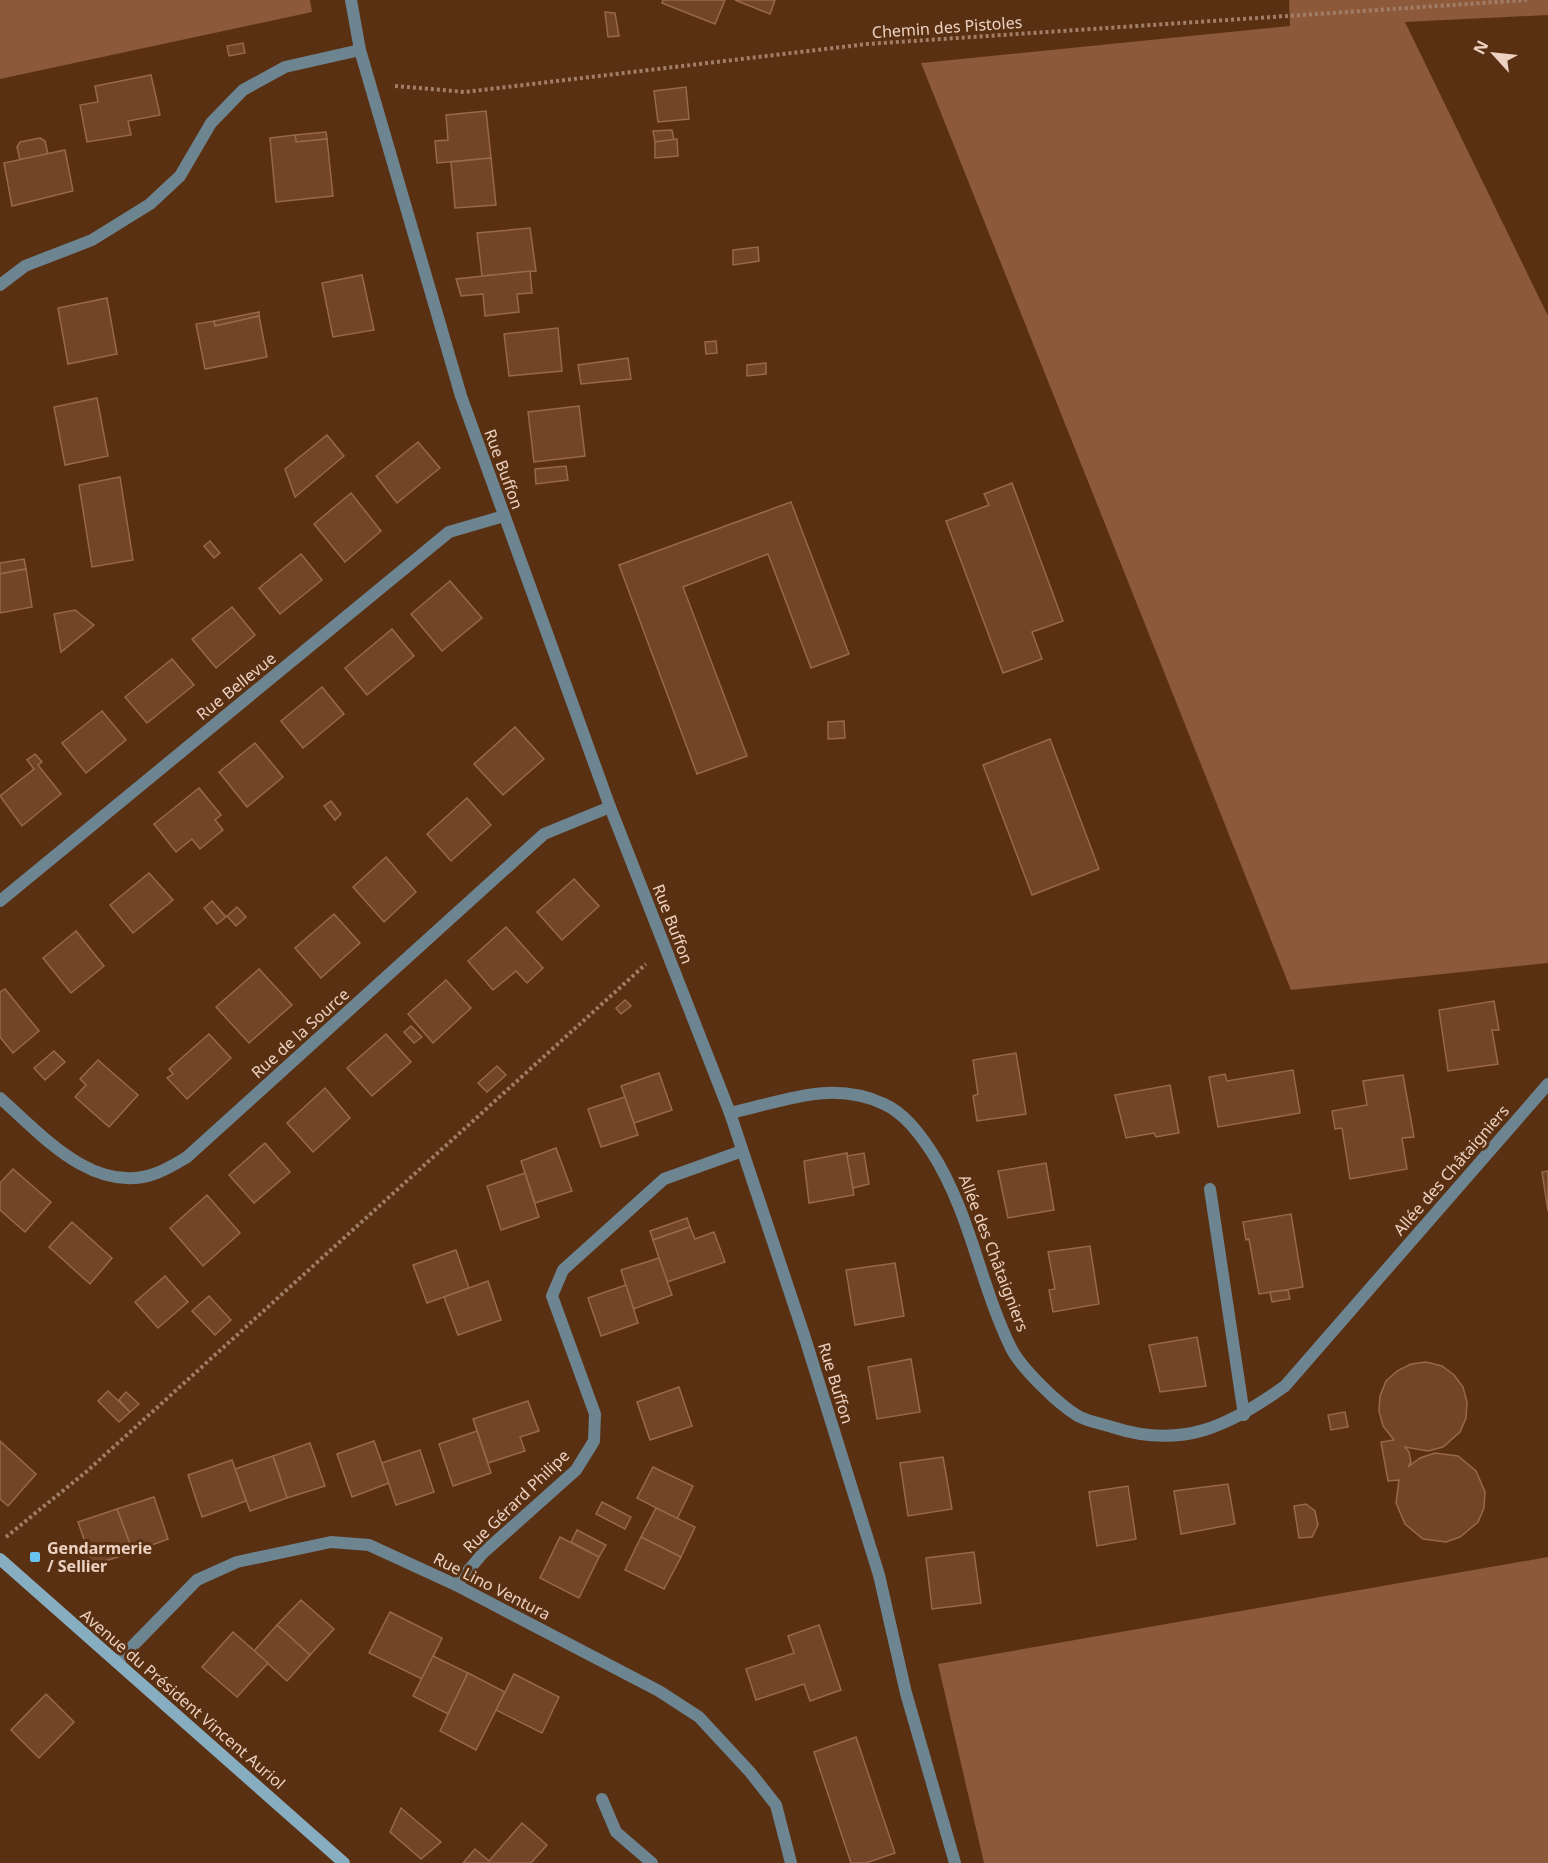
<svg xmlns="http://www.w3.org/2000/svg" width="1548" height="1863" font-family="'Noto Sans',sans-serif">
  <rect width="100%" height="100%" fill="#5a3013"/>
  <!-- green -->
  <g fill="#8c593a">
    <polygon points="0,0 310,0 312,12 0,79"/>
    <polygon points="1289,0 1548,0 1548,15 1405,22 1548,316 1548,963 1291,990 921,63 1290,26"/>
    <polygon points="1548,1557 1548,1863 984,1863 938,1664"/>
  </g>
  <!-- building -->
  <g fill="#724529" stroke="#97684b" stroke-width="1.5">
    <polygon points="663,0 725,0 715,24 662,3"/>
    <polygon points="735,0 775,0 770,14"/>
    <polygon points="605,12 615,13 619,36 608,37"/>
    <polygon points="243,43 245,53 229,56 227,46"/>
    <polygon points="151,75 160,115 128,121 131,135 87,142 80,105 98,102 95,86"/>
    <polygon points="686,87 689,119 658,122 654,91"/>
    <polygon points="486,111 491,158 437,163 435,141 448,140 446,115"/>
    <polygon points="672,130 674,140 655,142 653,131"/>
    <polygon points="326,132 327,139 296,142 295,135"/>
    <polygon points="295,135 296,142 327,139 333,196 276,202 270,138"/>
    <polygon points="40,138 45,141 48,154 20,160 17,147 20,142"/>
    <polygon points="677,139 678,156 655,158 655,142"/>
    <polygon points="65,150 73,191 12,206 4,163"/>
    <polygon points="491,158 496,205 455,208 451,162"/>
    <polygon points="530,228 536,271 482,276 477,233"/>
    <polygon points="758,247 759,261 733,265 733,250"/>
    <polygon points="530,271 532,293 517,294 519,312 485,316 483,294 461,296 456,279"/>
    <polygon points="362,275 374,330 333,337 322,283"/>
    <polygon points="107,298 117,354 68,364 58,308"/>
    <polygon points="259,312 259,316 215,326 214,321"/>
    <polygon points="259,316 267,357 205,369 196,324 214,321 215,326"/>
    <polygon points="558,328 562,371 509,376 504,334"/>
    <polygon points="716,341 717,353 706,354 705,342"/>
    <polygon points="628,358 631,379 581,384 578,365"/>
    <polygon points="766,363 766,374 747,376 747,365"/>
    <polygon points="97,398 108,456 65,465 54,407"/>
    <polygon points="579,406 585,456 534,462 528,412"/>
    <polygon points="327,435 344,456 295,497 285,469"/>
    <polygon points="418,442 440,468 397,503 376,476"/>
    <polygon points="566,466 568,480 536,484 535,469"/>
    <polygon points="120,477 133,560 92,567 79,485"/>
    <polygon points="1012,483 1063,621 1032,632 1042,659 1003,673 946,521 989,505 984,494"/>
    <polygon points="351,493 381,531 345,562 314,524"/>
    <polygon points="791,502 849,654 811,668 768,554 683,587 747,756 697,774 619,565"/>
    <polygon points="210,541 220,553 214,558 204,546"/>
    <polygon points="301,554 322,580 280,614 259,588"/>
    <polygon points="24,559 26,569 0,574 0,563"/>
    <polygon points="26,569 32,607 0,613 0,574"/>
    <polygon points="450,581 482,618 442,651 411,614"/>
    <polygon points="232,607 255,635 216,668 192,639"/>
    <polygon points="75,610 94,625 61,652 54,614"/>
    <polygon points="392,629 414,656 367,695 345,668"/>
    <polygon points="172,659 194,685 147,723 125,697"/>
    <polygon points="322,687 344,714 303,748 281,721"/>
    <polygon points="102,711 126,740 86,773 62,743"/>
    <polygon points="844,721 845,738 828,739 828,722"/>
    <polygon points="515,727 544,759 503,795 474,764"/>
    <polygon points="1050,739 1099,869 1032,895 983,765"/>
    <polygon points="255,743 283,777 247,807 219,772"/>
    <polygon points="35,754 42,762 38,765 61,794 22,826 0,796 34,769 27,760"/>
    <polygon points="199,788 221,815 215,820 223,830 200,849 192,839 176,852 154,824"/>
    <polygon points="467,798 491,825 451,861 427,834"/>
    <polygon points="331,801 341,814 335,820 324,806"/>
    <polygon points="386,857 416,892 384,922 353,887"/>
    <polygon points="149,873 173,900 133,933 110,905"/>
    <polygon points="574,879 599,906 562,940 537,912"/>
    <polygon points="212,901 226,917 217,924 204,908"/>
    <polygon points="237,907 246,917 236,926 227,916"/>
    <polygon points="334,914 360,943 321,978 295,948"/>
    <polygon points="506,927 543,968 527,983 516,971 493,990 468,961"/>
    <polygon points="76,931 104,966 71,993 43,958"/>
    <polygon points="259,969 292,1005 249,1043 216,1007"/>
    <polygon points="446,980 471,1008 433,1043 408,1014"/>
    <polygon points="5,989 39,1031 13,1053 0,1037 0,992"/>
    <polygon points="625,1000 631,1006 621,1014 616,1008"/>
    <polygon points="1494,1001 1499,1030 1492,1030 1498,1064 1448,1071 1439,1010"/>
    <polygon points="411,1026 422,1037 414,1043 404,1032"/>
    <polygon points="209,1034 231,1058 187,1099 167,1078 173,1074 169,1069"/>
    <polygon points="386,1034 411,1062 372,1096 347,1068"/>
    <polygon points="54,1051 65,1062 45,1080 34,1068"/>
    <polygon points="1016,1053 1026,1114 977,1121 973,1096 978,1094 973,1060"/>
    <polygon points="98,1060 138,1095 109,1127 75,1097 86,1085 80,1079"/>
    <polygon points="497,1066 506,1075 487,1092 478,1083"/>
    <polygon points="1293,1070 1300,1113 1218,1127 1209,1077 1225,1074 1227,1081"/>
    <polygon points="659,1073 672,1110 634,1123 621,1086"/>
    <polygon points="1403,1075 1414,1137 1402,1138 1407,1169 1350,1179 1342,1128 1335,1129 1332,1111 1367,1105 1363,1081"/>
    <polygon points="1170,1085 1179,1133 1156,1137 1154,1133 1126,1138 1115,1095"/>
    <polygon points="325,1088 350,1118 313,1152 287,1123"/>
    <polygon points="625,1097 638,1135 601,1147 588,1109"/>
    <polygon points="265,1143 290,1172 254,1203 229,1175"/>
    <polygon points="556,1148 572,1191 535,1203 521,1161"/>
    <polygon points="847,1153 854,1195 809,1203 804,1161"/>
    <polygon points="864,1153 869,1184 853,1188 847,1156"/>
    <polygon points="1046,1163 1054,1210 1008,1218 998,1171"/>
    <polygon points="13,1169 51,1202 25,1232 0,1210 0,1183"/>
    <polygon points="1548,1171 1548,1211 1542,1172"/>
    <polygon points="525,1173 539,1217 501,1230 487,1186"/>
    <polygon points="207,1195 240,1233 203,1266 170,1228"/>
    <polygon points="1291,1214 1303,1287 1259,1294 1249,1239 1246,1240 1243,1222"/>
    <polygon points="687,1218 690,1227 653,1240 650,1231"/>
    <polygon points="72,1222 112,1258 90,1284 49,1247"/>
    <polygon points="690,1227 695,1239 714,1232 725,1262 667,1282 653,1240"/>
    <polygon points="1090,1246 1099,1304 1053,1312 1049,1290 1055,1289 1048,1252"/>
    <polygon points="456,1250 469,1288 427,1303 413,1265"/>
    <polygon points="659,1258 672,1295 633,1309 621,1270"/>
    <polygon points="895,1263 904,1316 855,1325 846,1270"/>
    <polygon points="165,1276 188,1302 158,1328 135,1302"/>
    <polygon points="488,1281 501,1320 458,1335 444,1297"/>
    <polygon points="626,1285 638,1323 601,1336 588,1298"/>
    <polygon points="1288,1290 1290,1299 1272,1302 1270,1292"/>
    <polygon points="209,1296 231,1320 215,1335 192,1311"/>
    <polygon points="1197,1337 1206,1386 1160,1392 1149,1345"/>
    <polygon points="911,1359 920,1412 877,1419 868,1367"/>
    <polygon points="1426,1362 1442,1366 1454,1375 1463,1387 1467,1402 1466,1418 1460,1432 1443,1447 1428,1451 1405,1447 1409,1452 1411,1462 1408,1467 1420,1458 1435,1453 1458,1456 1476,1471 1485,1492 1484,1508 1478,1522 1460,1537 1446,1542 1423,1539 1405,1524 1396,1503 1399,1480 1388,1481 1381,1442 1394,1440 1383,1426 1379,1411 1380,1396 1386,1381 1397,1371 1411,1364"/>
    <polygon points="679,1387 692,1426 650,1440 637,1402"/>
    <polygon points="108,1391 130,1412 119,1422 98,1401"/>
    <polygon points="126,1392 139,1404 130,1412 119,1400"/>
    <polygon points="528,1401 539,1431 520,1437 525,1451 488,1463 473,1419"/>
    <polygon points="1345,1412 1348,1427 1331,1430 1328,1415"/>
    <polygon points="477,1431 491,1473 453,1486 439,1444"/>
    <polygon points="0,1441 36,1474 8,1506 0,1499"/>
    <polygon points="374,1441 389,1483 352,1497 337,1454"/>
    <polygon points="310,1443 325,1486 287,1498 273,1456"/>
    <polygon points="420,1450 434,1492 396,1505 382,1463"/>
    <polygon points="273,1456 287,1498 250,1511 235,1469"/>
    <polygon points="943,1457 952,1509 908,1516 900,1463"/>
    <polygon points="232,1460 246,1501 202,1517 188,1475"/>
    <polygon points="653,1467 693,1486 677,1519 637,1498"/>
    <polygon points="1228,1484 1235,1524 1181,1534 1174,1491"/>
    <polygon points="1128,1486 1136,1539 1097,1546 1089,1492"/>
    <polygon points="154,1497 168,1539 133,1552 117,1509"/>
    <polygon points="602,1502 631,1517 625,1529 596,1514"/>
    <polygon points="1306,1504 1315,1511 1318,1525 1312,1537 1299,1538 1294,1506"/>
    <polygon points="656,1508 695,1527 681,1557 641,1537"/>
    <polygon points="117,1509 133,1552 93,1565 78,1522"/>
    <polygon points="577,1530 606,1545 599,1557 571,1542"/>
    <polygon points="560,1537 599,1557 579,1598 540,1578"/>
    <polygon points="641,1537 681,1557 664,1589 625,1570"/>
    <polygon points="974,1552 981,1603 932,1609 926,1558"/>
    <polygon points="301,1600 334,1629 310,1655 277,1625"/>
    <polygon points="390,1612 442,1638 422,1679 369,1653"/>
    <polygon points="277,1625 310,1655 287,1681 254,1651"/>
    <polygon points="819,1625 841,1690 810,1701 804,1684 756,1700 746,1669 794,1653 788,1636"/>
    <polygon points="233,1632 268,1663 237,1697 202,1667"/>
    <polygon points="433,1656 468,1673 448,1714 413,1696"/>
    <polygon points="468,1673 505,1692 476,1750 440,1731"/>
    <polygon points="514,1674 559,1697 542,1733 496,1710"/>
    <polygon points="46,1694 74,1722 39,1758 11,1730"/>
    <polygon points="856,1737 895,1853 866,1863 851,1863 814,1752"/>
    <polygon points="401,1808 441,1842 421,1859 390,1832"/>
    <polygon points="522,1823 547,1845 531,1863 463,1863 475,1849 489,1861"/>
  </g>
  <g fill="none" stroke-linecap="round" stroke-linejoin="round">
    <!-- path -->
    <g stroke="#a17e68" stroke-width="4" stroke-dasharray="3 3" stroke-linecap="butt">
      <polyline points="395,86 465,92 867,44 1527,0"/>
      <polyline points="6,1537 86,1472 646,964"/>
    </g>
    <!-- service -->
    <polyline stroke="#6d8591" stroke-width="12" points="1210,1189 1244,1415"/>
    <!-- minor -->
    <g stroke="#6d8591" stroke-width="12">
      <polyline points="351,0 360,50 461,396 610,807 730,1113 804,1335 879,1575 906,1693 955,1863"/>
      <polyline points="0,285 25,266 92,240 150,204 180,176 211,123 243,90 285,67 360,50"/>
      <polyline points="0,901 449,532 504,516"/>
      <path d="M0 1098C41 1134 93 1195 154 1174 166 1170 177 1163 187 1157L544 834 610 807"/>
      <path d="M730 1113C782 1102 831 1079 884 1104 904 1113 919 1133 931 1151 970 1211 980 1285 1011 1348 1021 1368 1058 1404 1078 1416 1087 1421 1102 1424 1112 1427 1182 1450 1229 1426 1285 1386L1548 1084"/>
      <polyline points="456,1585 483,1553 576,1470 594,1441 595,1414 552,1296 563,1270 664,1179 742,1151"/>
      <polyline points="117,1662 197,1580 237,1562 331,1542 369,1545 456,1585 659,1691 699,1717 750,1772 776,1805 791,1863"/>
      <polyline points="602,1799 616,1832 652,1863"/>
    </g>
    <!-- secondary -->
    <polyline stroke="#87adc1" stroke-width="12" points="0,1559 344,1863"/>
  </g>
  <!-- markers -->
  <rect fill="#69c4f0" stroke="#5a3013" stroke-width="2" x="29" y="1551" width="12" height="12" rx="3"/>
  <g text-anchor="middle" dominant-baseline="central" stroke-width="6" stroke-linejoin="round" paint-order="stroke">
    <!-- street labels -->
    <g font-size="16" fill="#ecd1c1" stroke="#5a3013">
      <text transform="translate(947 27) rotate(-4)">Chemin des Pistoles</text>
      <text transform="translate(504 469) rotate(70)">Rue Buffon</text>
      <text transform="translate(236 686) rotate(-39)">Rue Bellevue</text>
      <text transform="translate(673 924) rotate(69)">Rue Buffon</text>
      <text transform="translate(300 1033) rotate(-42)">Rue de la Source</text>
      <text transform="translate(1451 1170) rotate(-49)">Allée des Châtaigniers</text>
      <text transform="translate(994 1253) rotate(69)">Allée des Châtaigniers</text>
      <text transform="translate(836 1383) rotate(73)">Rue Buffon</text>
      <text transform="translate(516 1501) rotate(-44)">Rue Gérard Philipe</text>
      <text transform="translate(492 1586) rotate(27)">Rue Lino Ventura</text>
      <text transform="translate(183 1699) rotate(41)">Avenue du Président Vincent Auriol</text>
    </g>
    <!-- poi labels -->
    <g font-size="16" font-weight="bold" fill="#ecd1c1" stroke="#5a3013" text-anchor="start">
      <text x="47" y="1548">Gendarmerie<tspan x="47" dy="18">/ Sellier</tspan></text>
    </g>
  </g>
  <!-- north arrow -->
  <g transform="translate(1494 54) rotate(297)" stroke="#5a3013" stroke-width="4.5" paint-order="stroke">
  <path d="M0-4.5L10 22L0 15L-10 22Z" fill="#ecd1c1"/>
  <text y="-9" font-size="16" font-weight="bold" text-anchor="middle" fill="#ecd1c1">N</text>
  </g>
</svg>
